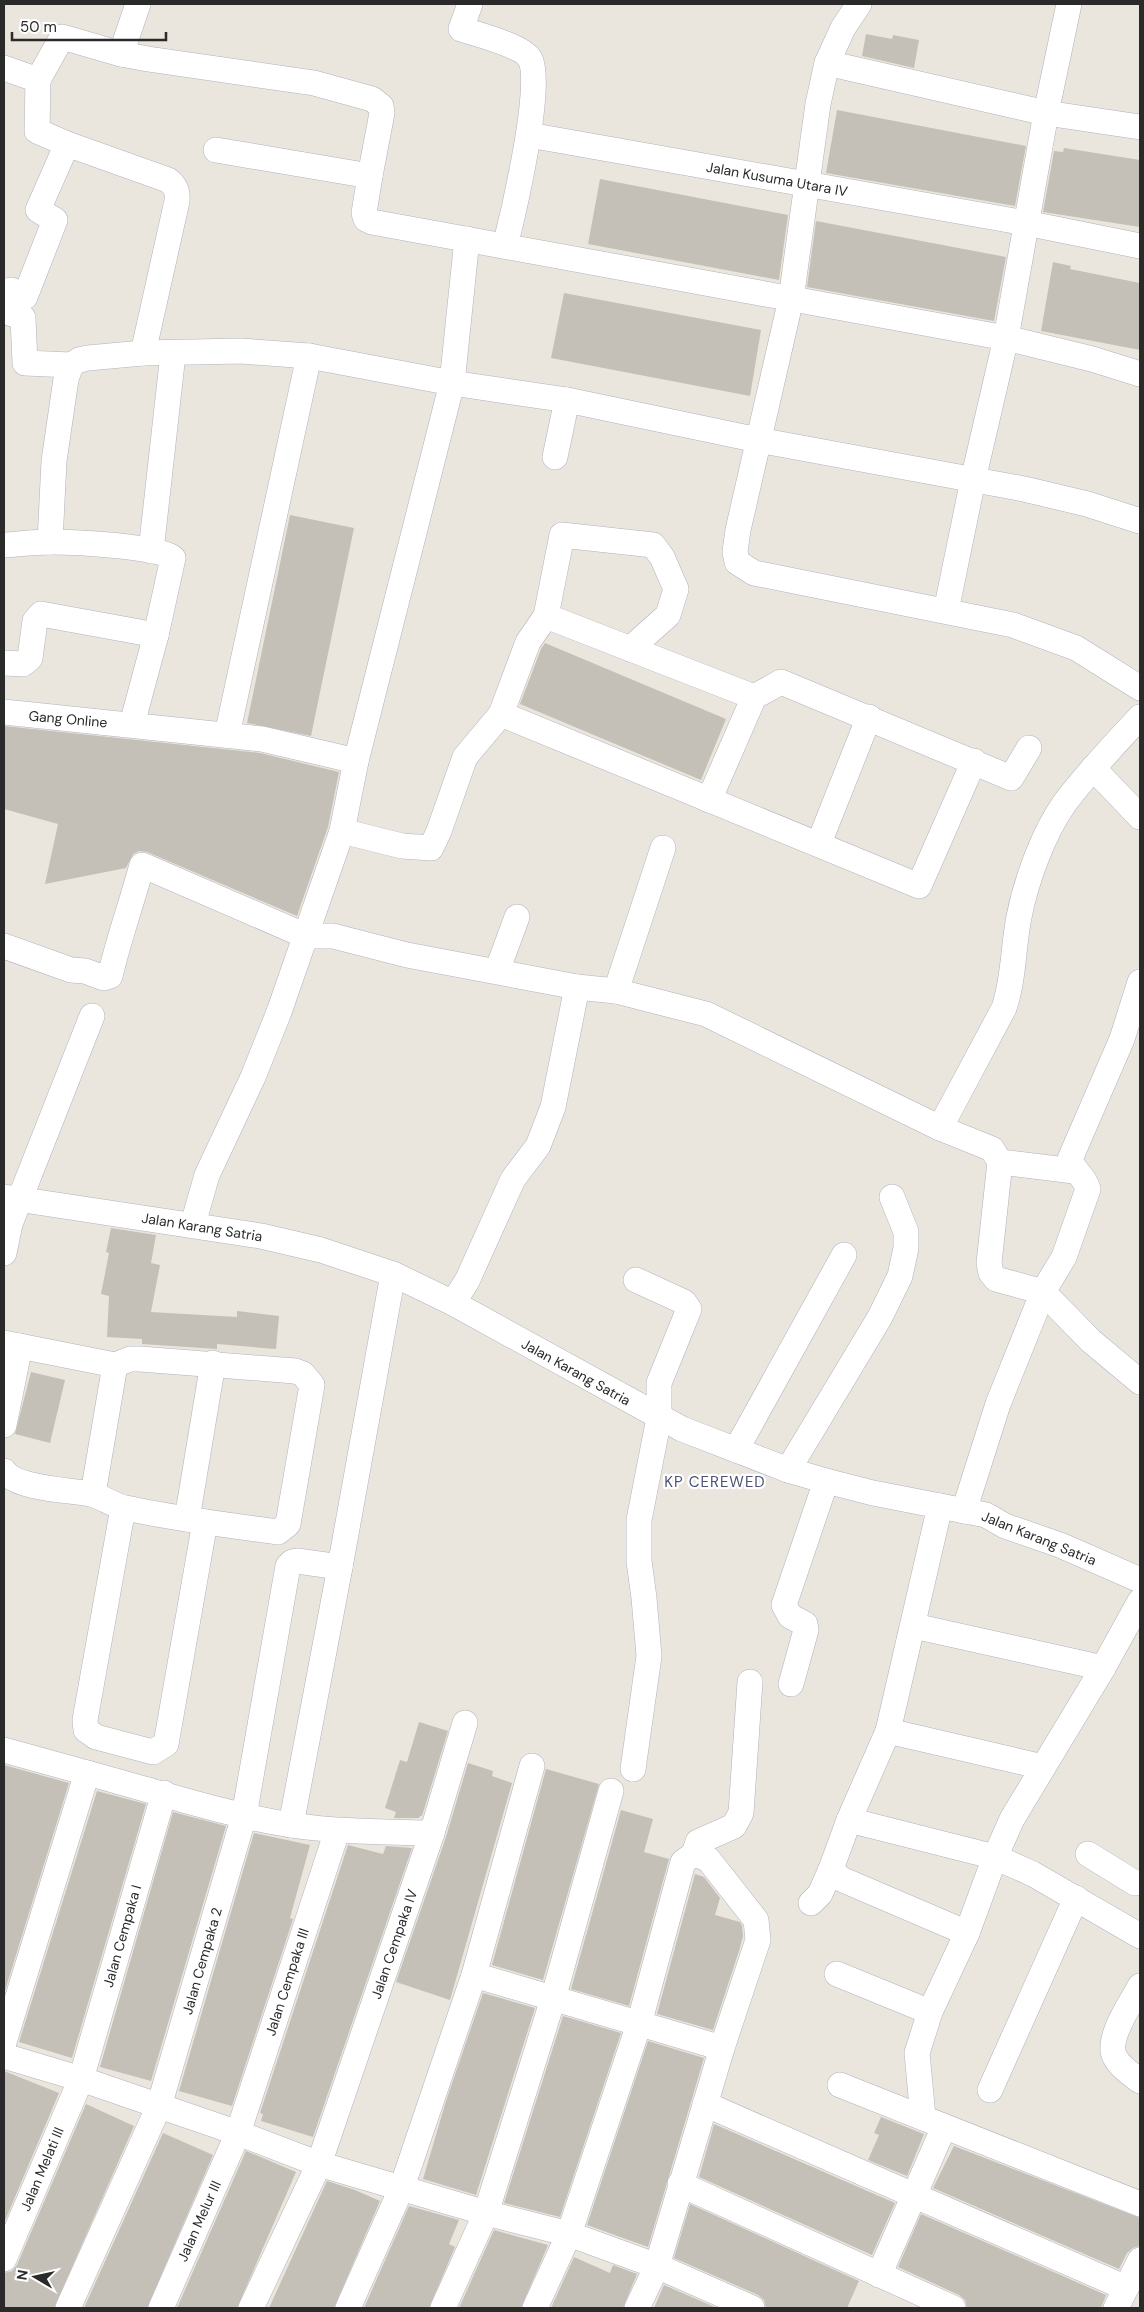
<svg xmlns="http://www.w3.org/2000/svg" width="1144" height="2312" font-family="'DM Sans',sans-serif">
  <rect width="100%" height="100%" fill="#ebe6dd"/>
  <!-- building -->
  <g fill="#c4c0b8">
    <polygon points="866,34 892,39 893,35 919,40 914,68 862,56"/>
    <polygon points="837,110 1026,146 1015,206 826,173"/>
    <polygon points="1064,148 1140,160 1140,227 1043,212 1054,151 1063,152"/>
    <polygon points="600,179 788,215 779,280 588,244"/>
    <polygon points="816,221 1006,257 994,321 807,287"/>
    <polygon points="1053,262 1071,266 1070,269 1140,283 1140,350 1041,331"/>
    <polygon points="564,293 761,330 750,396 551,358"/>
    <polygon points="290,515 354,528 311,736 247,723"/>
    <polygon points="545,643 726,719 701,780 520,704 541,649"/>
    <polygon points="4,726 260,753 339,772 328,827 297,916 147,852 139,851 133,854 126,868 45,884 58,824 4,809"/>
    <polygon points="111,1228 156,1235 151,1263 160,1265 151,1312 237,1317 237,1311 279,1316 276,1349 217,1344 217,1349 142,1344 142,1339 107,1337 109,1296 101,1294 109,1253 106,1252"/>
    <polygon points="31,1372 65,1380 50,1443 15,1434"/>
    <polygon points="419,1722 448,1731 422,1816 420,1816 419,1818 394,1818 396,1812 385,1808 400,1760 407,1762"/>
    <polygon points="468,1763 493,1771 492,1776 512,1783 450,2000 396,1982 446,1837"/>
    <polygon points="4,1765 69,1783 4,1994"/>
    <polygon points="546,1769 599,1784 543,1980 492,1965"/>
    <polygon points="97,1791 146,1804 72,2058 19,2042"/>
    <polygon points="621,1810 653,1819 644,1852 669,1859 629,2006 571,1989"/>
    <polygon points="173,1812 226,1826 151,2081 100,2067"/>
    <polygon points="254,1833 310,1845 290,1918 293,1919 232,2106 179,2091"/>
    <polygon points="348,1845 383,1854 386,1846 412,1848 313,2137 261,2121 263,2114 260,2113"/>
    <polygon points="695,1874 704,1877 720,1898 715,1915 740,1922 742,1926 743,1936 739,1951 713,2030 657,2014"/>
    <polygon points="483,1993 535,2008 476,2195 423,2179 446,2101"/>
    <polygon points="563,2016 621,2033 560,2217 504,2203"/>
    <polygon points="648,2041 704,2058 648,2247 587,2225"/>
    <polygon points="4,2071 59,2093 4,2223"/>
    <polygon points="86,2104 134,2126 54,2308 4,2308 4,2273 12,2271 17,2265"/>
    <polygon points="881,2117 924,2134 907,2176 868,2160 879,2135 874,2133"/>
    <polygon points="714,2124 895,2203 872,2255 699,2177"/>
    <polygon points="163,2133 213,2155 147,2308 84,2308"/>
    <polygon points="954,2146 1140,2218 1139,2246 1133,2248 1127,2253 1119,2269 933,2188"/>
    <polygon points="246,2151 296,2172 237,2308 177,2308"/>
    <polygon points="327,2181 355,2190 380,2201 334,2308 269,2308"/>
    <polygon points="690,2204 859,2281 847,2308 766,2308 764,2300 758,2295 674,2258"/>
    <polygon points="409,2206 459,2220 449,2244 455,2247 429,2308 364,2308"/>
    <polygon points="921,2214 1106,2295 1101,2308 967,2308 965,2300 959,2295 898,2267"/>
    <polygon points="494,2230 548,2245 521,2308 459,2308"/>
    <polygon points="574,2257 610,2273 613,2265 637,2274 623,2308 551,2308"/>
    <polygon points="664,2285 717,2308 654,2308"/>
  </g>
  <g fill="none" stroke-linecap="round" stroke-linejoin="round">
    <!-- minor casing -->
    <g stroke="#b0b2bd" stroke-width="26">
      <g id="minor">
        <path d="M470 4 461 29C476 34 523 46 530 59 544 83 513 215 505 246"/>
        <polyline points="859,4 843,28 827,63 818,104 791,299 738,530 735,552 737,562 754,573 1013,625 1076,648 1140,688"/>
        <polyline points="121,54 138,4"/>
        <polyline points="827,63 1046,113 1140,127"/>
        <path d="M4 68 38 80 37 131 67 144 168 180C176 186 178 192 177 201L143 353"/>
        <polyline points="38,80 62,37 121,54 148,59 314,83 372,99 381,106 382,113 370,176"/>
        <polyline points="529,135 1026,223 1140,246"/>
        <polyline points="216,150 370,176 364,213 366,219 372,222 1006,338 1092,359 1140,374"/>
        <polyline points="4,306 11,290 25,297 55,220 38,210 67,144"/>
        <polyline points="4,311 23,318 25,363 71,365"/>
        <polyline points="555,457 567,400"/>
        <polyline points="50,542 54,461 66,379 71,365 79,360 88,358 143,353 241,351 309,356 452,383 567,400 758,440 1024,489 1087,504 1140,521"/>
        <path d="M4 545C19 544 35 542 51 542 71 542 161 546 173 558L156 635 132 724"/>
        <polyline points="151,551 173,354"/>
        <polyline points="946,611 973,480 1006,338 1046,113 1069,4"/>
        <polyline points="546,616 754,697"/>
        <polyline points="4,663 23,664 30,658 35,621 41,614 156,635"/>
        <polyline points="4,712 262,739 356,761"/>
        <polyline points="501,714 919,886 974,761"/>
        <polyline points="227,735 309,356"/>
        <polyline points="1093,768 1140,817"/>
        <polyline points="709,800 754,697 781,682 1011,778 1029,748"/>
        <polyline points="342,831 402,846 431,848 439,831 465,757 501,714 528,642 546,616 562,535 653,545 662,557 676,589 668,615 630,649"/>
        <polyline points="819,843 869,717"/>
        <path d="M4 946 71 970 85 971 104 978 110 976C119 938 132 902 142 865L306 936H333L407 955 577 987 616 991 706 1014 940 1128 992 1149 1000 1162 989 1263 991 1273 996 1279 1043 1292 1091 1341 1140 1382"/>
        <polyline points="497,971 517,917"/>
        <polyline points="616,991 663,848"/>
        <path d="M940 1128 1004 1008C1014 979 1013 947 1019 917 1026 881 1043 834 1064 804 1087 773 1114 745 1140 717"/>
        <polyline points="1000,1162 1074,1171"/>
        <polyline points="4,1197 261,1236 321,1250 393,1274 453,1303 682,1429 788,1470 826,1481 873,1493 986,1515 1005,1526 1060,1545 1140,1580"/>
        <polyline points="193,1224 207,1175 253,1077 279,1012 342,831 356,761 452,383 467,239"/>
        <polyline points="4,1253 10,1224 92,1016"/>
        <polyline points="453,1303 467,1281 513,1179 538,1146 553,1107 577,987"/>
        <path d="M4 1343 115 1365 130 1359H140L295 1371 303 1374 312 1385 288 1524 278 1532C227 1525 176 1519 126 1508 114 1506 103 1497 91 1494 70 1490 16 1489 4 1471"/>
        <polyline points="4,1425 20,1346"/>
        <polyline points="736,1450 844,1255"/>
        <polyline points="788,1470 880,1317 900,1276 906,1248 906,1232 892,1197"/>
        <polyline points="93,1494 115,1365"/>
        <polyline points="940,1506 888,1731 849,1820 831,1869 841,1879 967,1933"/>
        <polyline points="123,1508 85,1720 86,1730 96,1737 153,1752 166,1744 205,1522"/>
        <path d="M964 1511 998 1404 1043 1292 1064 1257 1088 1189C1084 1175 1075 1174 1070 1159L1122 1039 1140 982"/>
        <polyline points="187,1519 213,1363"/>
        <polyline points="914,1626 1103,1668"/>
        <polyline points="791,1684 806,1630 805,1624 790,1616 784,1605 826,1481"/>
        <polyline points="888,1731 1043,1767"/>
        <polyline points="4,1750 87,1773"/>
        <polyline points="633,1769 649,1656 644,1598 639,1561 639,1520 659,1418 659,1383 689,1309 684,1302 636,1280"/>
        <polyline points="849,1820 995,1857 1033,1874 1140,1936"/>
        <polyline points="291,1825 340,1567 393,1274"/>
        <polyline points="694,1854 698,1842 734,1826 741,1813 750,1682"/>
        <polyline points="1088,1854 1135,1883"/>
        <polyline points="811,1903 820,1894 831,1869"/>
        <polyline points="837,1974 930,2012"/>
        <polyline points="474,1975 722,2048"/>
        <path d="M1140 1986C1132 2002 1105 2039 1115 2057 1120 2067 1131 2074 1140 2081"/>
        <path d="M4 2042 87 1773C155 1791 222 1814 291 1825 338 1832 385 1832 432 1833"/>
        <polyline points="4,2056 81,2079 238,2133 319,2164 486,2213 569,2234 657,2266 752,2308"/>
        <polyline points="840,2085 1140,2204"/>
        <polyline points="990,2090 1076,1898"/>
        <polyline points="705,2104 1126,2288"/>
        <polyline points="923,2117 917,2053 930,2012 967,1933 995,1857 1012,1819 1103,1668 1140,1601"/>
        <polyline points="680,2184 953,2308"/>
        <polyline points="4,2259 81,2079 164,1793"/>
        <polyline points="879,2275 944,2127"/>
        <polyline points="68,2308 159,2106 244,1816 288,1566 292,1562 297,1561 340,1567"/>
        <polyline points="161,2308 238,2133 337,1831"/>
        <polyline points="251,2308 319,2164 432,1833 465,1723"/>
        <polyline points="348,2308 402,2187 474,1975 532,1766"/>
        <polyline points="443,2308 486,2213 553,1999 611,1791"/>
        <polyline points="535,2308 569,2234 639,2024 683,1862 694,1854 708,1859 756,1920 758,1940 722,2048 657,2266 637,2308"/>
        <polyline points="1116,2308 1140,2260"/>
      </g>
    </g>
    <!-- minor -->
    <use href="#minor" stroke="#fff" stroke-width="25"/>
  </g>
  <g text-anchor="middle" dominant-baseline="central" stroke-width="4.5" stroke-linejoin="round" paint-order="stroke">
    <!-- street labels -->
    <g font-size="14" fill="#2a2a2a" stroke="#fff">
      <text transform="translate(777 179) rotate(10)">Jalan Kusuma Utara IV</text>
      <text transform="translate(68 719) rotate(5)">Gang Online</text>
      <text transform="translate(202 1227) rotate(9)">Jalan Karang Satria</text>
      <text transform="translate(576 1372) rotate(29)">Jalan Karang Satria</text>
      <text transform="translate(1039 1538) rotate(22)">Jalan Karang Satria</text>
      <text transform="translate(122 1936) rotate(-74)">Jalan Cempaka I</text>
      <text transform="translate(394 1944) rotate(-71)">Jalan Cempaka IV</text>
      <text transform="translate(202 1961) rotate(-74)">Jalan Cempaka 2</text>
      <text transform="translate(287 1982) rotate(-72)">Jalan Cempaka III</text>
      <text transform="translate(42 2169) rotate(-67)">Jalan Melati III</text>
      <text transform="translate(199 2221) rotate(-66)">Jalan Melur III</text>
    </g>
    <!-- neighbourhood labels -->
    <g font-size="15" letter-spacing="1" fill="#4d5277" stroke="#fff">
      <text x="715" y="1482">KP CEREWED</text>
    </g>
  </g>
  <!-- border -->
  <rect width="1144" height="2312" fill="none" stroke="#2a2a2a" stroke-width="10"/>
  <!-- north arrow -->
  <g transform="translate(35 2277) rotate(279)" stroke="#ffffff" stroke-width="4" paint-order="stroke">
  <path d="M0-4L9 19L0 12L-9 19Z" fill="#2a2a2a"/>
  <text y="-8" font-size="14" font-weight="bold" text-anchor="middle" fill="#2a2a2a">N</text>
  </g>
  <!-- scale -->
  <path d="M12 32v8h154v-8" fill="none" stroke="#2a2a2a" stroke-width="2.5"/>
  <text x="20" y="32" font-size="15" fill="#2a2a2a" stroke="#ffffff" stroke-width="4" paint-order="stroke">50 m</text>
</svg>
